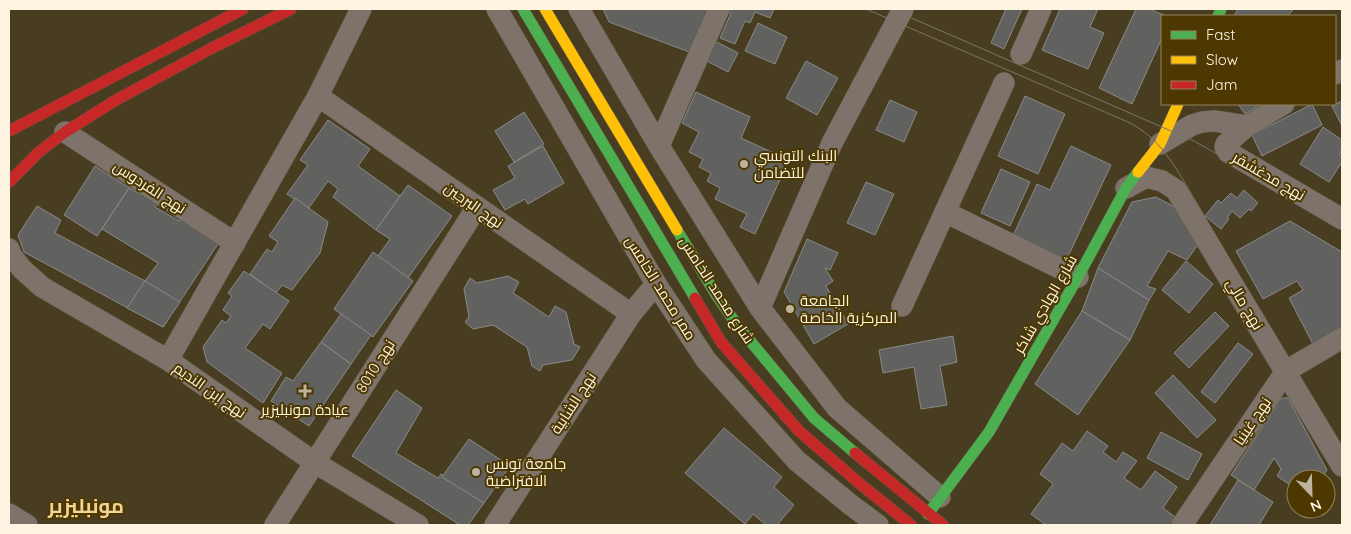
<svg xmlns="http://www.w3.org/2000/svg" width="1351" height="534" font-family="Quicksand,Cairo,sans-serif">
  <rect width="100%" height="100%" fill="#483d21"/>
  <!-- building -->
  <g fill="#61615f" stroke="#898a88">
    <polygon points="603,9 711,9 692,53 609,22"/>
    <polygon points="727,9 774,9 770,18 755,12 750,23 745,21 735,44 720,38 731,13 727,11"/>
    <polygon points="1006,9 1022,9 1004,49 991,43"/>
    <polygon points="1060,9 1098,9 1090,27 1104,33 1088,69 1042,50"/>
    <polygon points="1136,9 1149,9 1166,16 1162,16 1162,38 1132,104 1099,88"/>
    <polygon points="1238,9 1294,9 1287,16 1234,16"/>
    <polygon points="758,23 787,37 775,64 745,51"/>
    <polygon points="715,41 738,53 728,72 705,60"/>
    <polygon points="806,61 838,78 817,115 786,98"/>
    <polygon points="696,92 750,117 741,138 789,160 755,234 740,227 747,214 715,199 720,188 707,181 711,173 699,167 703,159 689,152 699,132 682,123"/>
    <polygon points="1025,96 1065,114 1038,174 998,156"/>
    <polygon points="890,100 917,112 904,142 876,130"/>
    <polygon points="1342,101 1342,126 1332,106"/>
    <polygon points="1238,104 1261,104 1245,114"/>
    <polygon points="1312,104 1322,125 1262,156 1252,135"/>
    <polygon points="524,112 544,144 514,162 495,131"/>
    <polygon points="328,120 370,149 358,166 400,196 376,230 333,197 338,189 328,181 308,209 287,194 308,165 300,160"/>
    <polygon points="1323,127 1342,140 1342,149 1339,155 1342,157 1342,162 1329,182 1300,164"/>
    <polygon points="543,146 564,183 528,204 525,199 505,210 493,190 515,178 508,166"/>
    <polygon points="1071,146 1111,165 1065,263 1012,238 1037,184 1050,190"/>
    <polygon points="95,166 129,188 97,236 64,215"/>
    <polygon points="1001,169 1030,182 1010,226 981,213"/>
    <polygon points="866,182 894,194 875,235 847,223"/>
    <polygon points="408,185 452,216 408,278 378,256 390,239 376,230"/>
    <polygon points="129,188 158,203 155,207 179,221 183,218 218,244 163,327 24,252 18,235 37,206 61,220 55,233 145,281 158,263 102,229"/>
    <polygon points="1244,190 1258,203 1251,211 1249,209 1240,218 1232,211 1227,218 1229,219 1221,229 1205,216 1218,200 1221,203 1231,193 1237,198"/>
    <polygon points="1156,197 1186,213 1204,236 1187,260 1168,251 1147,286 1156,289 1149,300 1098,268 1132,202"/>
    <polygon points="295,198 328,222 320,253 292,290 282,285 276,293 250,274 267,249 272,252 278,242 269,236"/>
    <polygon points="1290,221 1342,252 1342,331 1314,346 1289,298 1303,290 1297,281 1263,299 1236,251"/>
    <polygon points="807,239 838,253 830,270 825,268 833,281 826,286 848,324 814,344 784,292"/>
    <polygon points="373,252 413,281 373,337 334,309"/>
    <polygon points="1186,261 1213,284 1189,313 1162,290"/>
    <polygon points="1098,268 1149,300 1130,340 1082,311"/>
    <polygon points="244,271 289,301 270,329 263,324 245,348 282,373 263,403 207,362 203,347 222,320 226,323 231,316 223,310 232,296 228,293"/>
    <polygon points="508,276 519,282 513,293 549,317 555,306 566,312 574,344 580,347 572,360 543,365 540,371 532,366 527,347 493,325 473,329 465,322 469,317 464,289 470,278 477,283"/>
    <polygon points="145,281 180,302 163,327 127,308"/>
    <polygon points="1082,311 1130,340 1078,415 1035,384"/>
    <polygon points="1215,312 1229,326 1189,368 1174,353"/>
    <polygon points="341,314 371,335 351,364 321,342"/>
    <polygon points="953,336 957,362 940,366 947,405 921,409 914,367 883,373 879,350"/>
    <polygon points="321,342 351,364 309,426 271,401 286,377 293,381"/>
    <polygon points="1238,343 1253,354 1215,403 1201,392"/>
    <polygon points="1173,375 1216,420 1197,438 1155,393"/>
    <polygon points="396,390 422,408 396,453 438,478 441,474 484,503 468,525 460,525 352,456"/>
    <polygon points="1281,398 1288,398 1327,470 1321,479 1296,479 1296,489 1277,476 1281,469 1274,458 1254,490 1231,475"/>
    <polygon points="724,428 782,477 774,487 794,505 777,525 766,525 753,514 745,524 685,473"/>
    <polygon points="1087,431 1108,446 1103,452 1116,462 1123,452 1137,461 1124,478 1141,490 1155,471 1177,487 1163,508 1178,519 1174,525 1046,525 1031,514 1053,484 1040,474 1062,443 1073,451"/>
    <polygon points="1161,432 1202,454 1188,480 1147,458"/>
    <polygon points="469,439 510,466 484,503 442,477"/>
    <polygon points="1238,480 1273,502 1259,525 1210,525"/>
  </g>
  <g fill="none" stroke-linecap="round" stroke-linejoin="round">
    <!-- street casing -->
    <g stroke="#625943" stroke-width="22">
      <g id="street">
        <polyline points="497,9 656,284 706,360 797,461 851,505 878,525"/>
        <polyline points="579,9 659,146 760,308 837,408 940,497"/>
        <polyline points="1021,54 1041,9"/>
        <polyline points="1335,74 1342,70"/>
        <polyline points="318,96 631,314"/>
        <polyline points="1247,126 1226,144 1225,147 1228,152 1342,219"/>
        <polyline points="65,132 235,243"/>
        <polyline points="1160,144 1192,125 1202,122 1214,121 1247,126 1284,104"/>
        <polyline points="659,146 719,9"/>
        <polyline points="1126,188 1146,177 1162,181 1176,190 1342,466"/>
        <polyline points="945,212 1078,277"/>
        <polyline points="9,249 11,255 22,269 42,287 168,360 314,462 418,525"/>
        <polyline points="902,306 1004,83"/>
        <polyline points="760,308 832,143 903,9"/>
        <polyline points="168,360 318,96 361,9"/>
        <polyline points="9,514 27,525"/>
        <polyline points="275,525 477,207"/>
        <polyline points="495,525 631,314 656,284"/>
        <polyline points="1182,525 1286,371 1342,338"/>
      </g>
    </g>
    <!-- fast casing -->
    <g stroke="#625943" stroke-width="12">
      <g id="fast">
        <polyline points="523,9 695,298"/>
        <polyline points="1218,16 1221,9"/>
        <polyline points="677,230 715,293 737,325 814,418 855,453"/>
        <polyline points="928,514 989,432 1078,277 1126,188 1138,172"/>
      </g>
    </g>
    <!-- slow casing -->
    <g stroke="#625943" stroke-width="12">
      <g id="slow">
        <polyline points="545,9 677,230"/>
        <polyline points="1138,172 1160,144 1178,104"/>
      </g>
    </g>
    <!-- jam casing -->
    <g stroke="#625943" stroke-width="12">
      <g id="jam">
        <polyline points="9,131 243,9"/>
        <polyline points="9,182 39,152 65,132 116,100 212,48 291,9"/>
        <polyline points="695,298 721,342 799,431 859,483 911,525"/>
        <polyline points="855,453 943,525"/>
      </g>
    </g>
    <!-- street -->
    <use href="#street" stroke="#7e736a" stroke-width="21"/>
    <!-- fast -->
    <use href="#fast" stroke="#4caf50" stroke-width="11"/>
    <!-- slow -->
    <use href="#slow" stroke="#ffc107" stroke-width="11"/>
    <!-- jam -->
    <use href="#jam" stroke="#c62828" stroke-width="11"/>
    <!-- tram -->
    <g stroke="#7e7464" stroke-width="1">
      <path d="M866 9 1128 122C1153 135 1164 150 1179 173L1342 450"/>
      <polyline points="891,9 1194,141 1342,225"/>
    </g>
  </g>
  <!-- markers -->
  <g fill="#beb49e" stroke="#4d3802" stroke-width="2">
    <circle cx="744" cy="164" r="5"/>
    <circle cx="790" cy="309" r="5"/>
    <path d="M302.5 383.5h5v5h5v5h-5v5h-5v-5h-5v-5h5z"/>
    <circle cx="476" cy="472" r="5"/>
  </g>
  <g text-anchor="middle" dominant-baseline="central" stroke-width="4" stroke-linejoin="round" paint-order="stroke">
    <!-- poi labels -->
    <g font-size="15" fill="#fdf4e1" stroke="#4d3802" text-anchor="start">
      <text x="754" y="155">البنك التونسي<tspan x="754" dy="17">للتضامن</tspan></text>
      <text x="800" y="300">الجامعة<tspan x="800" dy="17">المركزية الخاصة</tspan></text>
      <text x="305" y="409" text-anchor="middle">عيادة مونبليزير</text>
      <text x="486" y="463">جامعة تونس<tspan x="486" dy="17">الافتراضية</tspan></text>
    </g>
    <!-- street labels -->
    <g font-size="15" fill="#fdf4e1" stroke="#4d3802">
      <text transform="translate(1269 176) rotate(30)">نهج مدغشقر</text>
      <text transform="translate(150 187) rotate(33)">نهج الفردوس</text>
      <text transform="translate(474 205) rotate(35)">نهج البرجين</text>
      <text transform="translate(661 288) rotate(58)">ممر محمد الخامس</text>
      <text transform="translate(717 290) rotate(57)">شارع محمد الخامس</text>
      <text transform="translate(1045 304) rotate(-60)">شارع الهادي شاكر</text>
      <text transform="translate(1245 304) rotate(59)">نهج مالي</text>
      <text transform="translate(375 366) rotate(-58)">نهج 8010</text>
      <text transform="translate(210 390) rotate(35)">نهج إبن النديم</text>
      <text transform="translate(573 403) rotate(-57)">نهج الشابية</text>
      <text transform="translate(1252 421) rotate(-56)">نهج غينيا</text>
    </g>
    <!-- district labels -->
    <g font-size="20" font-weight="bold" fill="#f4d493" stroke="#4d3802">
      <text x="86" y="505">مونبليزير</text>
    </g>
  </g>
  <!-- border -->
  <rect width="1351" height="534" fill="none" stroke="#fdf4e1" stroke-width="20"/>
  <!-- legend -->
  <rect x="1161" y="15" width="175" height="90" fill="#4d3802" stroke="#93835b"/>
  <rect x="1171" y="31" width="25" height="8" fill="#4caf50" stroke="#93835b"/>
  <text x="1206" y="40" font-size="15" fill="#fdf4e1">Fast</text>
  <rect x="1171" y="56" width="25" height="8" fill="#ffc107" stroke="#93835b"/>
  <text x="1206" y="65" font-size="15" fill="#fdf4e1">Slow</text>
  <rect x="1171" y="81" width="25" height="8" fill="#c62828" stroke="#93835b"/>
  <text x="1206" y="90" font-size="15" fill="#fdf4e1">Jam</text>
  <!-- north arrow -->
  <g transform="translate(1311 494) rotate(157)"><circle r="24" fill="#4d3802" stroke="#93835b"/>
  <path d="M0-4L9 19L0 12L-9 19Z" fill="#beb49e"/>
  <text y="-8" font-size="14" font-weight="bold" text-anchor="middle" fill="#fdf4e1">N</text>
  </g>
</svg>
